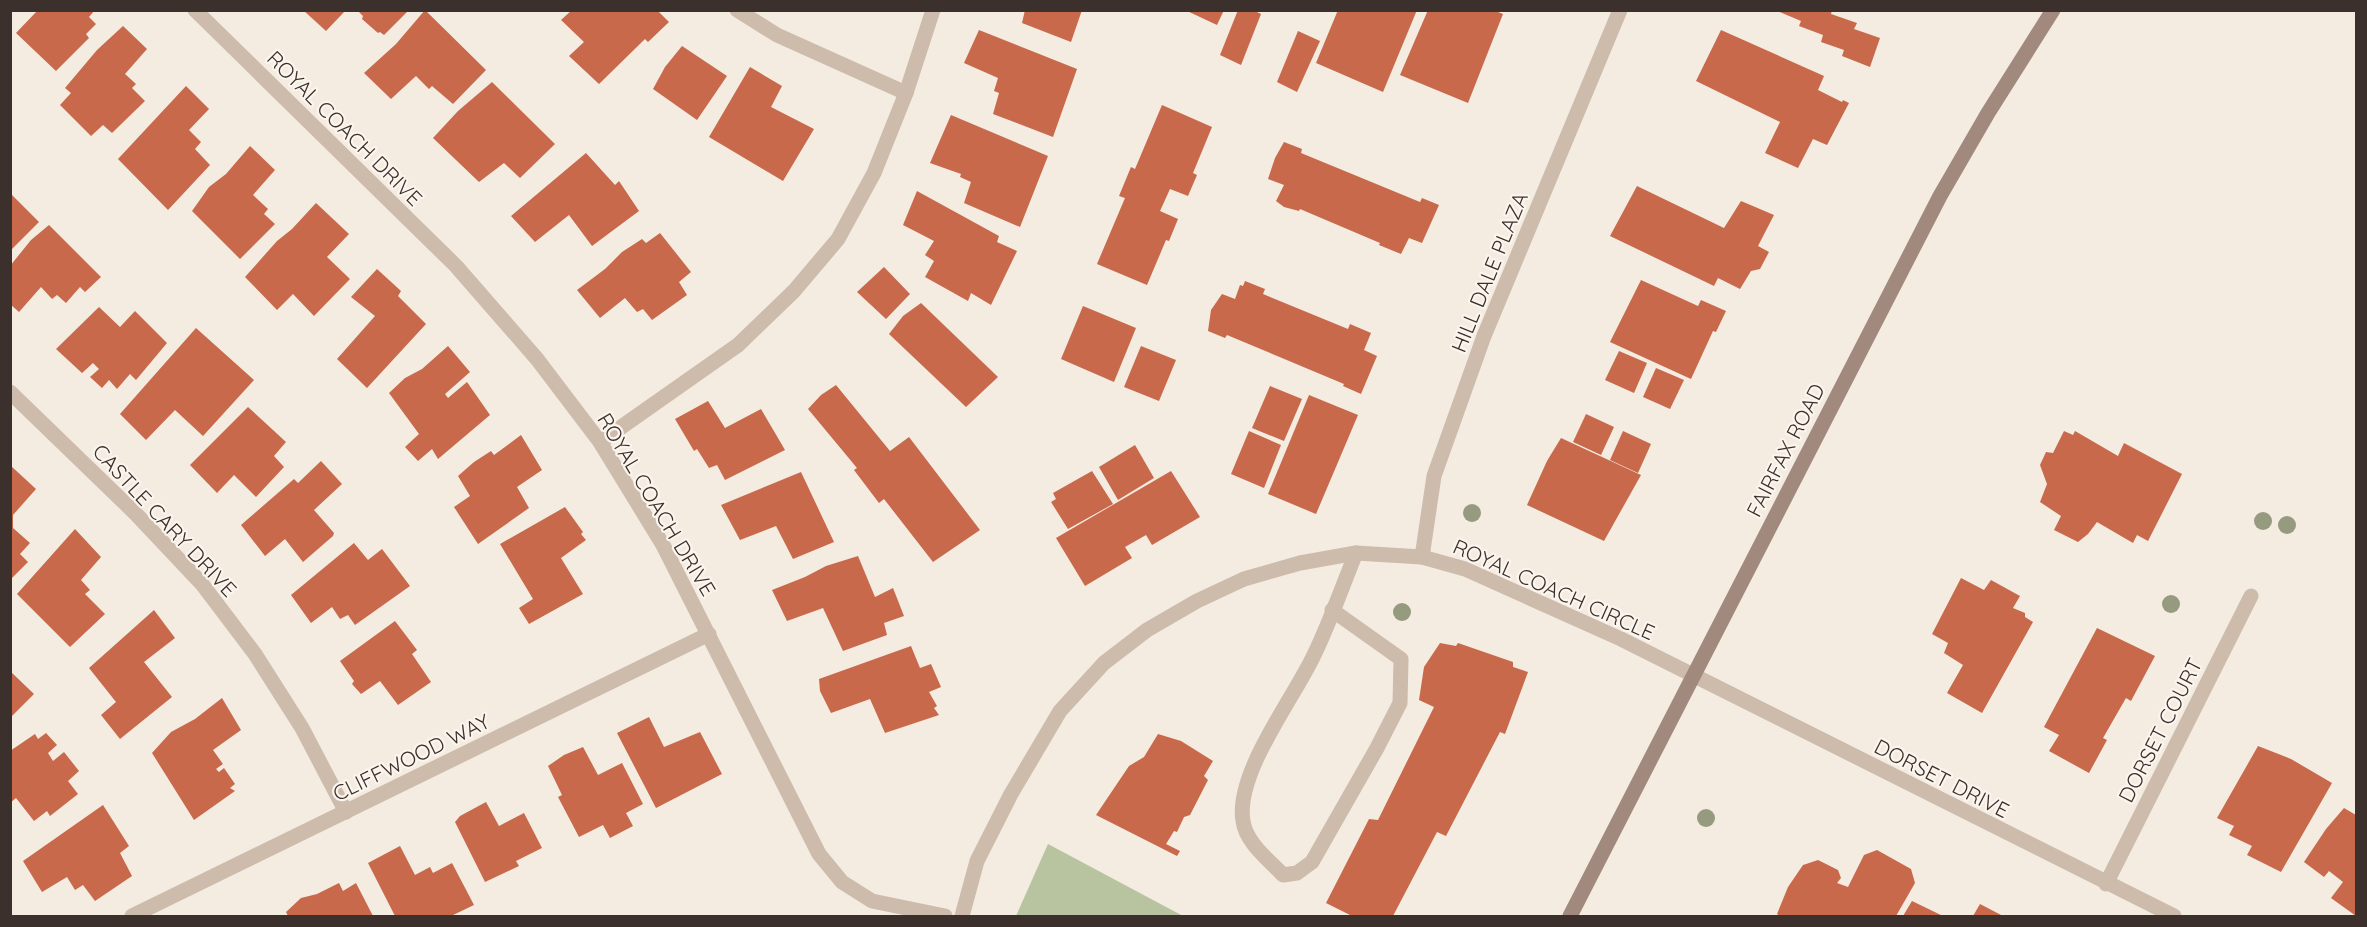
<svg xmlns="http://www.w3.org/2000/svg" width="2367" height="927" font-family="Quicksand,sans-serif">
  <rect width="100%" height="100%" fill="#f4ebe1"/>
  <!-- green -->
  <polygon fill="#b8c4a0" points="1048,844 1183,916 1016,916"/>
  <!-- building -->
  <g fill="#c8694b">
    <polygon points="38,10 95,10 89,17 96,24 86,34 89,38 56,71 16,33"/>
    <polygon points="303,10 346,10 326,31"/>
    <polygon points="357,10 409,10 384,35 380,32 378,33 362,19 363,16"/>
    <polygon points="425,10 486,70 453,104 432,86 429,89 416,76 391,99 364,73 396,44"/>
    <polygon points="572,10 657,10 669,22 648,42 645,39 599,84 569,56 584,42 561,20"/>
    <polygon points="1025,10 1082,10 1071,42 1022,23"/>
    <polygon points="1185,10 1224,10 1217,25"/>
    <polygon points="1238,10 1253,10 1261,14 1241,65 1220,55"/>
    <polygon points="1338,10 1417,10 1383,92 1316,63"/>
    <polygon points="1428,10 1493,10 1503,14 1468,103 1400,75"/>
    <polygon points="1775,10 1832,10 1831,14 1857,23 1854,29 1880,38 1870,67 1842,56 1844,50 1821,42 1823,35 1799,26 1801,21"/>
    <polygon points="123,26 147,49 125,74 136,84 132,88 145,101 112,133 103,125 91,136 60,105 71,93 65,88 97,50"/>
    <polygon points="979,30 1077,69 1053,137 993,114 999,93 994,91 998,78 964,63"/>
    <polygon points="1721,30 1824,76 1818,90 1842,102 1843,100 1849,103 1827,145 1813,139 1798,168 1765,153 1780,122 1696,81"/>
    <polygon points="1298,31 1320,41 1297,92 1277,82"/>
    <polygon points="682,46 727,76 697,120 653,89 665,67"/>
    <polygon points="750,67 782,86 771,107 814,129 783,181 709,137"/>
    <polygon points="492,82 555,144 520,178 504,163 479,182 433,138 458,111"/>
    <polygon points="186,86 209,109 189,130 201,142 195,149 210,165 168,210 118,159"/>
    <polygon points="1162,105 1212,127 1193,173 1197,175 1188,196 1170,189 1160,211 1178,219 1169,241 1166,240 1147,285 1097,264 1125,198 1119,196 1131,167 1135,169"/>
    <polygon points="951,115 1048,156 1020,227 964,203 971,182 960,177 961,174 930,163"/>
    <polygon points="1284,142 1302,149 1301,153 1420,202 1422,198 1439,205 1422,243 1409,238 1401,254 1379,245 1380,243 1300,209 1299,211 1284,207 1276,201 1284,185 1268,179 1275,158"/>
    <polygon points="250,146 275,170 253,195 268,209 264,214 275,224 240,259 192,211 209,187 226,174"/>
    <polygon points="586,153 615,185 619,181 639,211 592,246 569,215 535,242 511,216"/>
    <polygon points="1637,186 1724,228 1741,201 1774,215 1758,246 1769,252 1760,269 1751,271 1740,289 1718,278 1714,286 1610,236"/>
    <polygon points="917,191 999,236 997,242 1017,251 991,305 971,293 968,301 925,277 934,261 925,255 934,241 903,225"/>
    <polygon points="10,193 39,222 10,251"/>
    <polygon points="316,203 349,234 327,257 350,279 314,316 293,294 277,310 245,277 277,241 292,229"/>
    <polygon points="49,225 101,277 85,292 80,287 66,303 57,295 52,299 41,287 19,312 10,304 10,266 31,240"/>
    <polygon points="660,233 691,272 679,282 687,295 652,320 643,309 637,312 625,298 600,318 577,290 605,269 622,252 642,239 646,243"/>
    <polygon points="884,267 910,294 886,319 857,292"/>
    <polygon points="377,269 401,291 398,296 426,324 367,388 337,359 375,316 351,297"/>
    <polygon points="1641,280 1698,306 1701,300 1726,311 1716,332 1713,331 1691,379 1610,342"/>
    <polygon points="1245,281 1265,289 1263,294 1348,329 1350,324 1371,333 1364,350 1377,356 1361,394 1343,386 1344,384 1227,335 1225,338 1208,331 1211,310 1222,294 1235,299 1240,285 1243,286"/>
    <polygon points="921,303 998,377 966,407 889,334 903,316"/>
    <polygon points="1083,306 1136,328 1114,382 1061,359"/>
    <polygon points="99,307 120,327 135,311 167,343 136,380 130,374 117,389 109,380 102,388 90,377 99,369 93,363 82,373 56,349"/>
    <polygon points="196,328 254,380 203,436 175,410 146,440 120,414"/>
    <polygon points="448,346 470,372 445,394 448,398 467,382 490,415 438,459 432,449 418,461 405,447 419,434 389,393 405,378 422,369"/>
    <polygon points="1141,346 1176,360 1159,401 1124,387"/>
    <polygon points="1619,351 1647,363 1634,393 1605,380"/>
    <polygon points="1656,368 1684,380 1670,409 1643,397"/>
    <polygon points="836,385 890,451 909,437 980,530 933,562 884,499 879,503 854,470 857,468 808,409 821,395"/>
    <polygon points="1270,386 1302,399 1284,441 1252,428"/>
    <polygon points="1309,395 1358,415 1316,514 1268,494"/>
    <polygon points="708,401 725,428 761,409 785,450 725,480 717,465 709,468 697,449 694,451 675,419"/>
    <polygon points="248,407 286,442 274,456 284,467 256,497 234,475 217,493 190,465"/>
    <polygon points="1586,414 1614,427 1601,455 1573,442"/>
    <polygon points="1249,431 1281,445 1264,488 1231,474"/>
    <polygon points="1623,431 1651,444 1638,473 1610,460"/>
    <polygon points="2064,431 2073,435 2075,431 2118,456 2124,443 2182,474 2148,541 2137,535 2133,543 2097,522 2088,534 2078,542 2054,530 2061,516 2040,502 2047,484 2040,465 2046,452 2053,453"/>
    <polygon points="521,435 542,470 517,487 529,508 478,544 454,507 470,496 458,476 474,462 491,451 494,455"/>
    <polygon points="1561,438 1641,475 1604,541 1527,505 1547,461"/>
    <polygon points="1135,445 1154,478 1118,500 1099,467"/>
    <polygon points="321,461 342,484 314,510 334,533 333,536 303,562 285,539 265,556 241,525 294,479 298,483"/>
    <polygon points="10,465 36,489 13,515 13,528 30,543 20,554 28,562 10,580"/>
    <polygon points="1092,471 1113,504 1068,529 1051,502 1056,499 1053,493"/>
    <polygon points="1171,471 1200,517 1152,545 1146,535 1125,547 1132,558 1085,586 1056,538"/>
    <polygon points="801,472 834,542 793,559 776,526 740,540 721,505"/>
    <polygon points="565,507 583,532 581,534 586,540 561,558 583,594 529,624 519,608 533,599 500,544"/>
    <polygon points="75,529 101,557 81,580 90,590 85,594 105,614 70,647 17,594"/>
    <polygon points="354,543 368,560 382,549 410,586 355,625 348,615 340,619 332,607 311,623 291,595"/>
    <polygon points="858,556 875,597 893,588 904,616 884,623 887,635 843,651 823,608 787,621 772,590 805,577 826,566"/>
    <polygon points="1961,578 1984,590 1991,580 2020,596 2013,608 2025,613 2025,617 2033,622 1982,713 1947,693 1963,665 1944,653 1948,643 1932,634"/>
    <polygon points="154,610 175,638 144,662 172,697 120,739 101,715 116,702 89,668"/>
    <polygon points="395,621 417,650 412,654 431,682 398,705 380,681 361,694 352,684 354,681 340,661"/>
    <polygon points="2097,628 2155,656 2131,701 2126,698 2103,738 2107,740 2089,773 2049,751 2059,735 2044,727"/>
    <polygon points="1440,643 1456,646 1458,643 1513,662 1513,667 1528,672 1505,734 1500,732 1446,836 1437,832 1393,916 1352,916 1326,903 1369,819 1378,820 1434,707 1419,700 1424,667"/>
    <polygon points="911,646 920,668 931,664 941,687 929,692 937,706 934,708 939,715 885,733 870,699 831,713 820,691 819,679"/>
    <polygon points="10,671 34,694 10,718"/>
    <polygon points="222,698 241,730 213,750 223,764 216,769 219,772 224,768 235,784 230,788 235,791 194,820 152,753 171,732 195,719"/>
    <polygon points="649,717 664,747 700,732 722,774 656,808 617,733"/>
    <polygon points="46,733 57,745 48,753 53,761 64,752 79,771 68,781 78,794 50,816 47,811 34,821 16,798 10,803 10,751 35,734 38,739"/>
    <polygon points="1158,734 1181,741 1213,761 1204,776 1208,780 1190,815 1184,817 1177,832 1174,831 1166,844 1180,851 1177,856 1096,815 1129,766 1144,757"/>
    <polygon points="2258,746 2291,759 2332,783 2281,872 2247,855 2252,846 2229,835 2234,826 2217,818"/>
    <polygon points="583,747 598,775 622,763 643,804 626,813 633,826 610,838 603,825 579,837 558,797 562,795 548,766 564,755"/>
    <polygon points="486,802 499,826 524,813 542,848 516,861 519,866 485,882 455,822 460,816"/>
    <polygon points="103,805 129,846 120,853 132,876 95,901 83,885 75,890 67,877 42,892 23,861"/>
    <polygon points="2344,808 2356,815 2356,916 2331,898 2343,882 2329,871 2324,877 2304,862 2326,829"/>
    <polygon points="400,846 415,875 430,867 433,873 452,863 474,905 451,916 395,916 368,863"/>
    <polygon points="1877,850 1911,869 1915,883 1896,916 1780,916 1777,914 1788,887 1803,865 1818,860 1838,870 1841,878 1837,883 1848,887 1864,855"/>
    <polygon points="339,883 343,891 356,883 373,916 288,916 286,912 301,898 317,894"/>
    <polygon points="1912,901 1943,916 1903,916"/>
    <polygon points="1980,904 2003,916 1973,916"/>
  </g>
  <g fill="none" stroke-linecap="round" stroke-linejoin="round">
    <!-- lane -->
    <path stroke="#cdbbac" stroke-width="15" d="M1332 610 1401 659 1400 703 1377 748 1312 862 1297 873 1283 875C1269 860 1246 843 1243 821 1235 773 1294 698 1314 655 1330 622 1342 587 1356 553"/>
    <!-- street -->
    <g stroke="#cdbbac" stroke-width="15">
      <polyline points="195,10 456,266 537,359 600,442 663,545 819,854 842,882 872,901 945,916"/>
      <polyline points="737,10 777,35 906,93"/>
      <polyline points="10,392 136,514 202,584 255,654 302,728 346,812"/>
      <polyline points="600,442 738,345 794,291 838,239 874,173 906,93 933,10"/>
      <polyline points="1422,557 1434,476 1484,336 1620,10"/>
      <polyline points="2106,884 2251,596"/>
      <polyline points="132,916 709,634"/>
      <polyline points="962,916 977,861 1011,794 1060,711 1104,663 1147,630 1197,601 1244,579 1300,563 1356,553 1422,557 1465,569 1621,639 2174,916"/>
    </g>
    <!-- secondary -->
    <polyline stroke="#a18a7d" stroke-width="15" points="1570,916 1940,196 1988,113 2053,10"/>
  </g>
  <!-- trees -->
  <g fill="#969b7f">
    <circle cx="1472" cy="513" r="9"/>
    <circle cx="2263" cy="521" r="9"/>
    <circle cx="2287" cy="525" r="9"/>
    <circle cx="2171" cy="604" r="9"/>
    <circle cx="1402" cy="612" r="9"/>
    <circle cx="1706" cy="818" r="9"/>
  </g>
  <g text-anchor="middle" dominant-baseline="central" stroke-width="4.5" stroke-linejoin="round" paint-order="stroke">
    <!-- street labels -->
    <g font-size="21" fill="#3b302b" stroke="#fbf5ee">
      <text transform="translate(345 128) rotate(45)">ROYAL COACH DRIVE</text>
      <text transform="translate(1489 272) rotate(-68)">HILL DALE PLAZA</text>
      <text transform="translate(1785 450) rotate(-63)">FAIRFAX ROAD</text>
      <text transform="translate(657 504) rotate(59)">ROYAL COACH DRIVE</text>
      <text transform="translate(165 520) rotate(47)">CASTLE CARY DRIVE</text>
      <text transform="translate(1554 589) rotate(24)">ROYAL COACH CIRCLE</text>
      <text transform="translate(2160 730) rotate(-63)">DORSET COURT</text>
      <text transform="translate(411 757) rotate(-26)">CLIFFWOOD WAY</text>
      <text transform="translate(1942 778) rotate(27)">DORSET DRIVE</text>
    </g>
  </g>
  <!-- border -->
  <rect width="2367" height="927" fill="none" stroke="#3b302b" stroke-width="24"/>
</svg>
